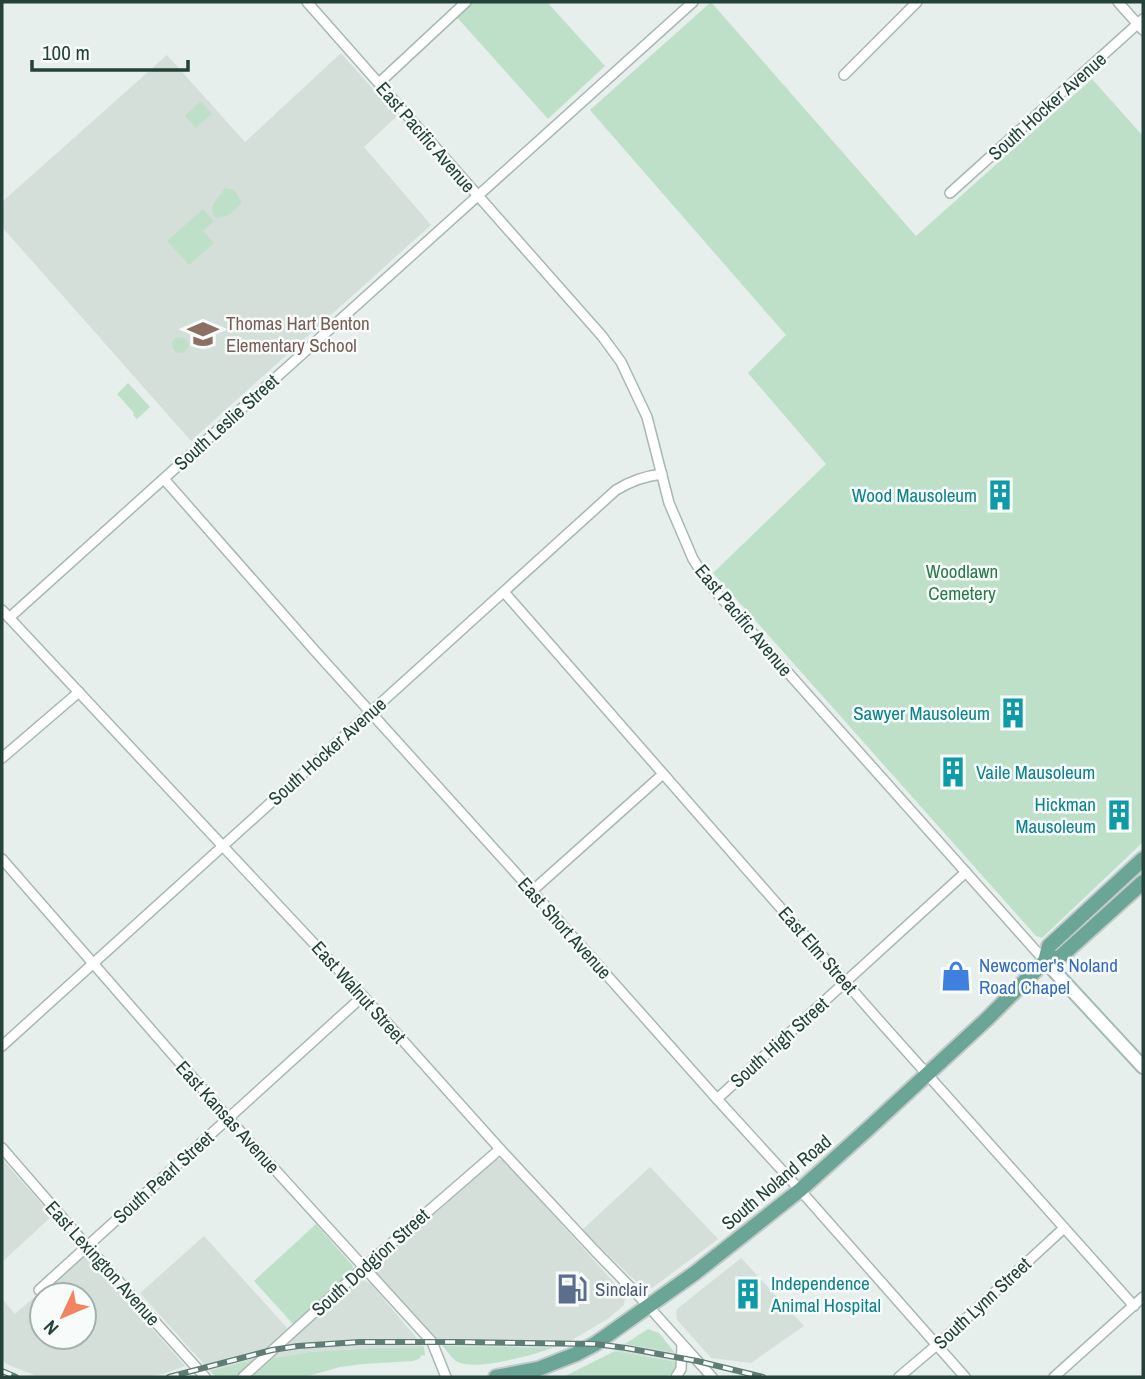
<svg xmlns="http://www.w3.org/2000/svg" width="1145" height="1379" font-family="'Archivo Narrow',sans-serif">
  <rect width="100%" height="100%" fill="#e6efeb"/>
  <!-- built -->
  <g fill="#d4dfda" fill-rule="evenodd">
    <polygon points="341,53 397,116 364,147 431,225 191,441 2,227 2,202 167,55 245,142"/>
    <polygon points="2,1159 52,1216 2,1262"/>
    <polygon points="498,1159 503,1160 619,1288 625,1297 624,1305 609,1318 572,1340 552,1348 443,1346 374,1272 373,1269 375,1264 438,1211 493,1161"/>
    <polygon points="650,1167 718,1239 652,1288 644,1289 582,1230"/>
    <polygon points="204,1236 289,1330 256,1359 210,1371 140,1293"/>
    <path d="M85 1253 185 1366 163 1374 143 1377H39L9 1365 2 1361V1299L15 1314ZM42 1295H84V1337H42Z"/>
    <polygon points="741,1258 804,1326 751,1363 711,1358 677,1320 676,1312 677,1309"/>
    <polygon points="357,1280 363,1280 371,1284 424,1347 371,1348 310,1352 272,1358 288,1342"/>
    <polygon points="625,1344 675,1353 675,1361 615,1351"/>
  </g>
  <!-- green -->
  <g fill="#bfe0c8">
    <polygon points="469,2 547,2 605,66 548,119 455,15"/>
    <polygon points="711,2 916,236 1092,79 1143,136 1143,842 1042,938 1036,936 713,573 826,464 748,373 786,335 590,110"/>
    <polygon points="201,101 212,114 196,128 185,116"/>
    <path d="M225 188 234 190 242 202C235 211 228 218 216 218L213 215 212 206Z"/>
    <polygon points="203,209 214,221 203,231 214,243 189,265 167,241"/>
    <circle cx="180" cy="345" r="8"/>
    <polygon points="128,383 150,407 137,419 133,415 134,413 117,394"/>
    <polygon points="316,1224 353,1266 352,1271 293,1324 254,1281"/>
    <polygon points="648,1329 659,1333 675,1353 625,1344"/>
    <path d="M443 1346 552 1348C535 1355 474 1371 458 1362 452 1359 447 1351 443 1346Z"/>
    <polygon points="424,1347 425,1356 422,1355 419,1359 413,1361 363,1364 340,1367 305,1377 252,1377 272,1358 310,1352 371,1348"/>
    <path d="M615 1351 678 1362C677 1370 672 1374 665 1377H563Z"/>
    <polygon points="256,1359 235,1377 216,1377 210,1371"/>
  </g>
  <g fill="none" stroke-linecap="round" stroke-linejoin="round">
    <!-- street casing -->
    <g stroke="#a8b8b2" stroke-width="12">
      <g id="street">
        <polyline points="307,2 602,336 621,362 647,417 669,503 693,559 709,584 1045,961"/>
        <polyline points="1118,2 1143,30"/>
        <polyline points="844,75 917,2"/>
        <polyline points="379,83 466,2"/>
        <polyline points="950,193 1143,19"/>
        <polyline points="164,479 316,652 532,891 717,1099 800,1190 965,1377"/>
        <polyline points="504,592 876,1017 1134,1306"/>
        <polyline points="2,610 363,996 500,1149 596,1252 639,1296 712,1377"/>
        <polyline points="9,618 693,2"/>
        <polyline points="2,758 79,692"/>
        <polyline points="2,859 228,1118 432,1342 446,1377"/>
        <polyline points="532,891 663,774"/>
        <path d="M2 1046 616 490C631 481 644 476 662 474"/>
        <polyline points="717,1099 966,872"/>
        <polyline points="2,1148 86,1245 205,1377"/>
        <polyline points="39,1290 363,996"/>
        <polyline points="243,1377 364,1267 500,1149"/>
        <polyline points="676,1377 681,1369 682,1344"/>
        <polyline points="899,1377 945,1338 1064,1228"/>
        <polyline points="1054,1377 1143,1297"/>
      </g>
    </g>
    <!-- secondary casing -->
    <g stroke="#a4bbb3" stroke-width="16">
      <polyline id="secondary" points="1045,961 1143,1067"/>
    </g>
    <!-- primary casing -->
    <g stroke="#c2cac8" stroke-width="18">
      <g id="primary">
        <polyline points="1045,961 1060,957 1143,882"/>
        <polyline points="496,1377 538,1369 576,1354 595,1344 695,1273 800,1190 869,1128 987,1019 1045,961 1049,946 1143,859"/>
      </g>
    </g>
    <!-- street -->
    <use href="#street" stroke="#fff" stroke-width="9"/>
    <!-- secondary -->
    <use href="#secondary" stroke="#fff" stroke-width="12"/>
    <!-- primary -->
    <use href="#primary" stroke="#6aa596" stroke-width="14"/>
    <!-- rail casing -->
    <g stroke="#5f7d75" stroke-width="6">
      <g id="rail">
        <polyline points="2,1371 16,1377"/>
        <polyline points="169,1377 272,1350 298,1346 359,1342 458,1342 595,1344 626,1348 697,1361 763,1377"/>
      </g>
    </g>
    <!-- rail -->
    <use href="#rail" stroke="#f7fbf9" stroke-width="3.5" stroke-dasharray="10" stroke-linecap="butt"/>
  </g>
  <!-- icons -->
  <defs>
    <g id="school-bare" transform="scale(2.415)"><path d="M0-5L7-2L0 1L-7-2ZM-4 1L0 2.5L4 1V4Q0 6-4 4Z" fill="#8d6e63" stroke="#f7fbf9" stroke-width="2.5" paint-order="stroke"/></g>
    <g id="building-bare" transform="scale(2.415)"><path d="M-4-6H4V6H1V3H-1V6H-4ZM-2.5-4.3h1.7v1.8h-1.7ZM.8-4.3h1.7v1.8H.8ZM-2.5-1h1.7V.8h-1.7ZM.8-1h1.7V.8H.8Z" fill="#0f9aa8" stroke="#f7fbf9" stroke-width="2.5" paint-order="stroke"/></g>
    <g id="shop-bare" transform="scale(2.415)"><path d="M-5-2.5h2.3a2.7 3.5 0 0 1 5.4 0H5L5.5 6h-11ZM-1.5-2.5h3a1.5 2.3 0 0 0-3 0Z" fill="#3f7fe0" stroke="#f7fbf9" stroke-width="2.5" paint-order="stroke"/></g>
    <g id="fuel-bare" transform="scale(2.415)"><path d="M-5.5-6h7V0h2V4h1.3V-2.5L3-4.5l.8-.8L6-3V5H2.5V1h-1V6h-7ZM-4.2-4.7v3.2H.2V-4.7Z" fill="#5c6f8a" stroke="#f7fbf9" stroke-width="2.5" paint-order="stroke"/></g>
  </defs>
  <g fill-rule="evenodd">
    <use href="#school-bare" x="203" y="334"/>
    <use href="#building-bare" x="1000" y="495"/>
    <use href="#building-bare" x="1013" y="713"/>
    <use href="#building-bare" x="953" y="772"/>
    <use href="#building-bare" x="1119" y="815"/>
    <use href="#shop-bare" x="956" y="976"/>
    <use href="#fuel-bare" x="572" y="1289"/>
    <use href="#building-bare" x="748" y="1294"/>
  </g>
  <g text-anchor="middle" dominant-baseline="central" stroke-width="5" stroke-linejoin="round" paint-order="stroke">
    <!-- street labels -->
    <g font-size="19" fill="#24423a" stroke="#f7fbf9">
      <text transform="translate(1047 106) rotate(-42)">South Hocker Avenue</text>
      <text transform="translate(426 137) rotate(49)">East Pacific Avenue</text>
      <text transform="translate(226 422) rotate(-42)">South Leslie Street</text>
      <text transform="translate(744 620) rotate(50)">East Pacific Avenue</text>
      <text transform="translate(327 751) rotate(-42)">South Hocker Avenue</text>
      <text transform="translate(565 928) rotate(48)">East Short Avenue</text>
      <text transform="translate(818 950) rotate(49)">East Elm Street</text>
      <text transform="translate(359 992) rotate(48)">East Walnut Street</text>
      <text transform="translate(779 1042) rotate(-42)">South High Street</text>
      <text transform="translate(228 1117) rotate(48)">East Kansas Avenue</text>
      <text transform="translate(163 1177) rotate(-42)">South Pearl Street</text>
      <text transform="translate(776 1182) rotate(-40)">South Noland Road</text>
      <text transform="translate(370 1262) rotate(-42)">South Dodgion Street</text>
      <text transform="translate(103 1263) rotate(48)">East Lexington Avenue</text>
      <text transform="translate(982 1303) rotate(-43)">South Lynn Street</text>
    </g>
    <!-- education labels -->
    <g font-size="19" fill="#785e54" stroke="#f7fbf9" text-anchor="start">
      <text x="226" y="323">Thomas Hart Benton<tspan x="226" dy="22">Elementary School</tspan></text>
    </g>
    <!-- culture labels -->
    <g font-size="19" fill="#0d838f" stroke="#f7fbf9" text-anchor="end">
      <text x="977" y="495">Wood Mausoleum</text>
      <text x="990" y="713">Sawyer Mausoleum</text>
      <text x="976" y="772" text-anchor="start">Vaile Mausoleum</text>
      <text x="1096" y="804">Hickman<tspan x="1096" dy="22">Mausoleum</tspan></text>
      <text x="771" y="1283" text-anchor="start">Independence<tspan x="771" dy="22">Animal Hospital</tspan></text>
    </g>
    <!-- park labels -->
    <g font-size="19" fill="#2d7a4b" stroke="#f7fbf9">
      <text x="962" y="571">Woodlawn<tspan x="962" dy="22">Cemetery</tspan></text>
    </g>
    <!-- shop labels -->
    <g font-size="19" fill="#366cbe" stroke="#f7fbf9" text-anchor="start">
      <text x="979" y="965">Newcomer's Noland<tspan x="979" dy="22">Road Chapel</tspan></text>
    </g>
    <!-- service labels -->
    <g font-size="19" fill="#4e5e75" stroke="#f7fbf9" text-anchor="start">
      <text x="595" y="1289">Sinclair</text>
    </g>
  </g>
  <!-- border -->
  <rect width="1145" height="1379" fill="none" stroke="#24423a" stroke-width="7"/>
  <!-- north arrow -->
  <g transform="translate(63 1316) rotate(226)"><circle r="33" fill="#f7fbf9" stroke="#a3b1ad" stroke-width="2"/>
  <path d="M0-5L12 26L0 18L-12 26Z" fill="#f4845f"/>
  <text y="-10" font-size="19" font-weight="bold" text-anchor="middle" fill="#24423a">N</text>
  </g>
  <!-- scale -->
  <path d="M32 60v10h156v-10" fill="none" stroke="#24423a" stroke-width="3.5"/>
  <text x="42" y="60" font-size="21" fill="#24423a" stroke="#f7fbf9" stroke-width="5" paint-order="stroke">100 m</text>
</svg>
